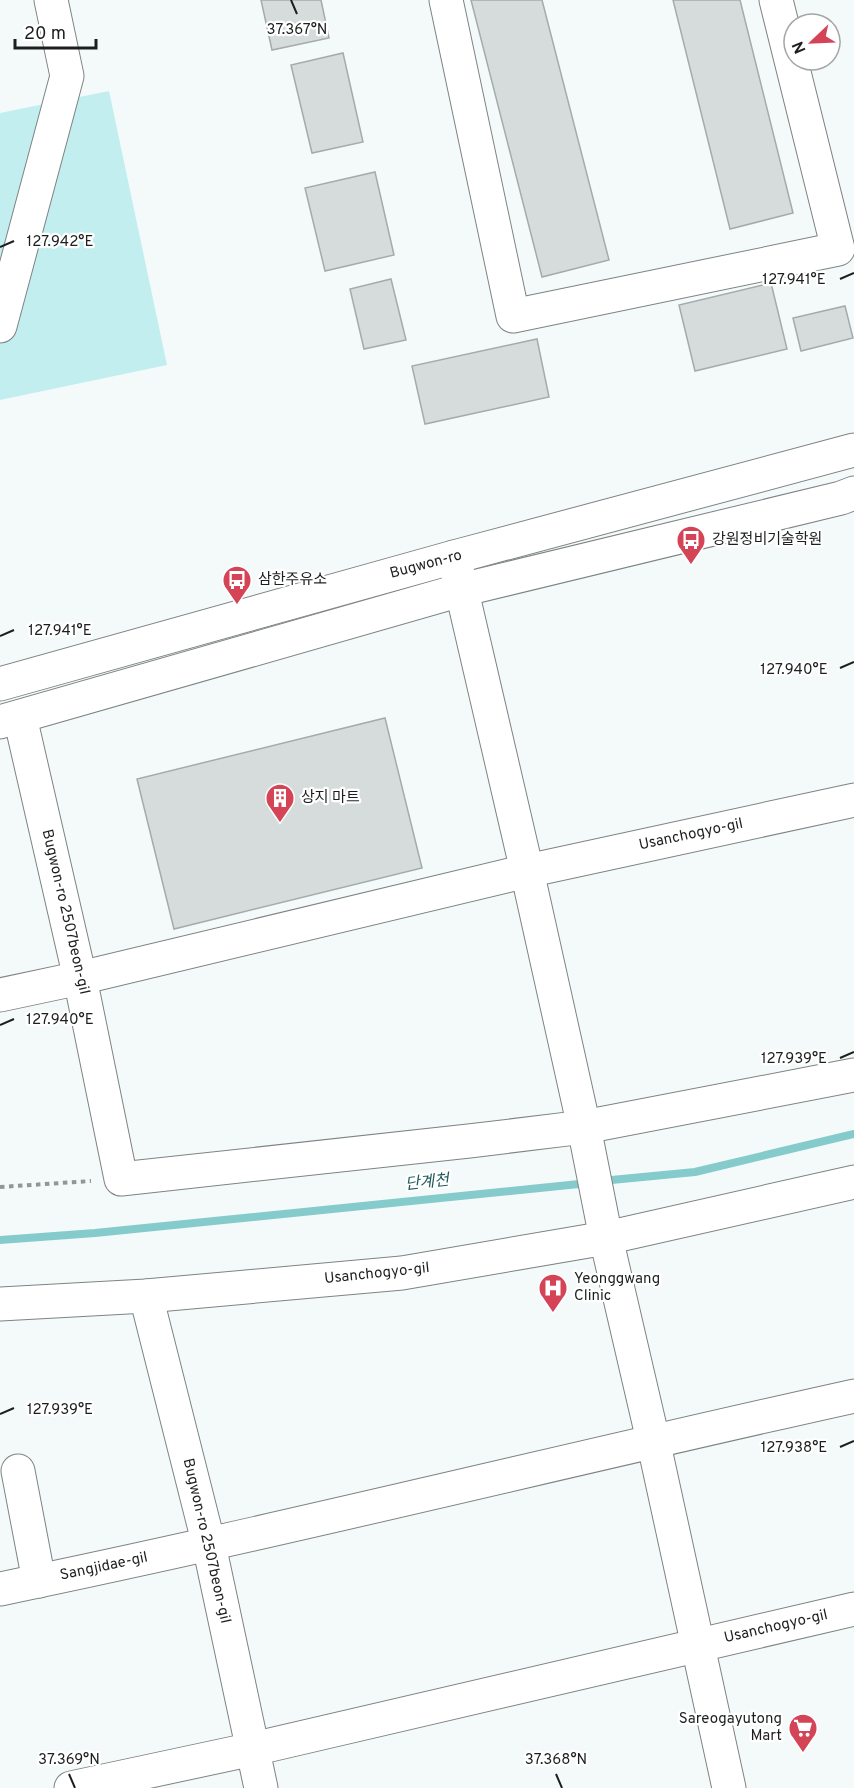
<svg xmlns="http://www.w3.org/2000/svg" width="854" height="1788" font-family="Overpass,'Noto Sans KR',sans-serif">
  <rect width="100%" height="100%" fill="#f4fafa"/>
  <!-- green -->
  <polygon fill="#c3eeef" points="109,91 167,365 0,400 0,113"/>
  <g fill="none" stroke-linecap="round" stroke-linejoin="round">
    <!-- stream -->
    <g stroke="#85cbcc" stroke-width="8">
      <polyline points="601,1181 695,1172 854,1134"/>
      <polyline points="0,1240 95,1233 589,1183"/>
    </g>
  </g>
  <!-- building -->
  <g fill="#d6dcdc" stroke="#a5abab" stroke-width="1.5">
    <polygon points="261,0 321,0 329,38 272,50"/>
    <polygon points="471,0 542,0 609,260 542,277"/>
    <polygon points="673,0 740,0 793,213 730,229"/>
    <polygon points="343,53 363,142 312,153 291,65"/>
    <polygon points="375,172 394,255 325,271 305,188"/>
    <polygon points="391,279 406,340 364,349 350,289"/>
    <polygon points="771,283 787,349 695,371 679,305"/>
    <polygon points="845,306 853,338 801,351 793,318"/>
    <polygon points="537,339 549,397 425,424 412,366"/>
    <polygon points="385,718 422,868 174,929 137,779"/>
  </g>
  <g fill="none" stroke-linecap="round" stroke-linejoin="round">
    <!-- minor casing -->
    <g stroke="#7e8383" stroke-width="35">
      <g id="minor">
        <polyline points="446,0 513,316 838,249 776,0"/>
        <polyline points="0,326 67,76 51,0"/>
        <polyline points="454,557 527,871 584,1127 606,1238 653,1440 729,1788"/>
        <polyline points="0,684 454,557 854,450"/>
        <polyline points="20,717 80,978 121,1179 469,1141 584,1127 854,1075"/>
        <polyline points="0,722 461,590 841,498 854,493"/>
        <polyline points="0,995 80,978 527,871 854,800"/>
        <polyline points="146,1296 209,1545 261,1788"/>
        <polyline points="0,1304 146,1296 402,1273 606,1238 854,1182"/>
        <polyline points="18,1471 39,1581"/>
        <path d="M0 1589C286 1530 569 1459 854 1396"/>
        <polyline points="71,1788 253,1749 854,1609"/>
      </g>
    </g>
    <!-- path -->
    <polyline stroke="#919696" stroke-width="4" stroke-dasharray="4.5 4.5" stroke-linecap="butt" points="0,1187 91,1181"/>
    <!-- minor -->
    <use href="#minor" stroke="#fff" stroke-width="33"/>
  </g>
  <!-- ticks -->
  <path fill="none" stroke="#1d1f1f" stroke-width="2" d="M291 0 297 14M0 247 14 241M840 279 854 273M0 636 14 630M840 668 854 662M0 1025 14 1019M840 1058 854 1052M0 1414 14 1408M840 1447 854 1441M69 1774 75 1788M556 1774 562 1788"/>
  <!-- icons -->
  <defs>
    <g id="bus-pin" transform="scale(1.5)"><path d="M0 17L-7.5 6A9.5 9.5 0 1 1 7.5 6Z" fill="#d54456" stroke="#fff"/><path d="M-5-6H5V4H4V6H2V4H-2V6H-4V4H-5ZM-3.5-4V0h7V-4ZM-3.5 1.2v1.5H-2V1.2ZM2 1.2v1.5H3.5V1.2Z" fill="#fff"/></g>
    <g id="building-pin" transform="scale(1.5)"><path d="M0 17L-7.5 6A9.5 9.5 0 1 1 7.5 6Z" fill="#d54456" stroke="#fff"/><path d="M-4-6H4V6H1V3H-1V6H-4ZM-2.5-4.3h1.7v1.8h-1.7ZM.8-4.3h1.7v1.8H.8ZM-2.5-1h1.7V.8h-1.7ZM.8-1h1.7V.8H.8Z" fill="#fff"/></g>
    <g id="hospital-pin" transform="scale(1.5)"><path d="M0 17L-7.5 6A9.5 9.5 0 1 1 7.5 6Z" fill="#d54456" stroke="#fff"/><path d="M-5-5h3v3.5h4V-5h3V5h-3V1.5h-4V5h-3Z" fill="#fff"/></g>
    <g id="supermarket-pin" transform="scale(1.5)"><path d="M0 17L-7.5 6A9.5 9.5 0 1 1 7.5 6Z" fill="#d54456" stroke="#fff"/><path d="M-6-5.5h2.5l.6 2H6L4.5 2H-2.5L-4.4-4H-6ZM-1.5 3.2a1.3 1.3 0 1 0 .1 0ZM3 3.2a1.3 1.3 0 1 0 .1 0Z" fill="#fff"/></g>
  </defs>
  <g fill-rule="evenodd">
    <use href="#bus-pin" x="691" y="540"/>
    <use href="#bus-pin" x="237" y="580"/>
    <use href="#building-pin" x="280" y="798"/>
    <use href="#hospital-pin" x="553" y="1288"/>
    <use href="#supermarket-pin" x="803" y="1728"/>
  </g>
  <g text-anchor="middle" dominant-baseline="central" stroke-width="4.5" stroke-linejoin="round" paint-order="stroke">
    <!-- poi labels -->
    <g font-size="15" fill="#1d1f1f" stroke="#fff" text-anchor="start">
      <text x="712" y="540">강원정비기술학원</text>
      <text x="258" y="580">삼한주유소</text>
      <text x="301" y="798">상지 마트</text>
      <text x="574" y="1279">Yeonggwang<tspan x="574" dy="17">Clinic</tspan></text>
      <text x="782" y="1719" text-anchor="end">Sareogayutong<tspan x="782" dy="17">Mart</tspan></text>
    </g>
    <!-- street labels -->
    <g font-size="15" fill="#1d1f1f" stroke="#fff">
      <text transform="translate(426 565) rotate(-15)">Bugwon-ro</text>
      <text transform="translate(691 835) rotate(-12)">Usanchogyo-gil</text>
      <text transform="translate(65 912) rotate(77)">Bugwon-ro 2507beon-gil</text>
      <text transform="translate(377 1274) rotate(-6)">Usanchogyo-gil</text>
      <text transform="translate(206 1541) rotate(77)">Bugwon-ro 2507beon-gil</text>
      <text transform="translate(104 1567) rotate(-12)">Sangjidae-gil</text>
      <text transform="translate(776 1627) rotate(-13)">Usanchogyo-gil</text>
    </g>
    <!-- water labels -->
    <g font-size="16" font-style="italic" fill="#205b5d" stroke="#fff">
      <text transform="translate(427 1183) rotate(-6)">단계천</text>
    </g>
  </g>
  <g font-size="15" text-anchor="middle" fill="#1d1f1f" stroke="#fff" stroke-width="4.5" stroke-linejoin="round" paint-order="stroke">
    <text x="297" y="34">37.367°N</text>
    <text x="60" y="246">127.942°E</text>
    <text x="794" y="284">127.941°E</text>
    <text x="60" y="635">127.941°E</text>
    <text x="794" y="674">127.940°E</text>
    <text x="60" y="1024">127.940°E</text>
    <text x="794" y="1063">127.939°E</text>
    <text x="60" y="1414">127.939°E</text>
    <text x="794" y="1452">127.938°E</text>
    <text x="69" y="1764">37.369°N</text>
    <text x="556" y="1764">37.368°N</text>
  </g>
  <!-- north arrow -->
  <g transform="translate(812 42) rotate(247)"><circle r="28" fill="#ffffff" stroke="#a5a5a5" stroke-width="1.5"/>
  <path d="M0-4.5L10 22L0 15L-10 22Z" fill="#d54456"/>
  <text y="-9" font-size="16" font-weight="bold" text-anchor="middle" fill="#1d1f1f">N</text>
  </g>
  <!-- scale -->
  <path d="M15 39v9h81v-9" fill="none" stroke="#1d1f1f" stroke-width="3"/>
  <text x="24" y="39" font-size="18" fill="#1d1f1f" stroke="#ffffff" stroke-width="4.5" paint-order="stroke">20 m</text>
</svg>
